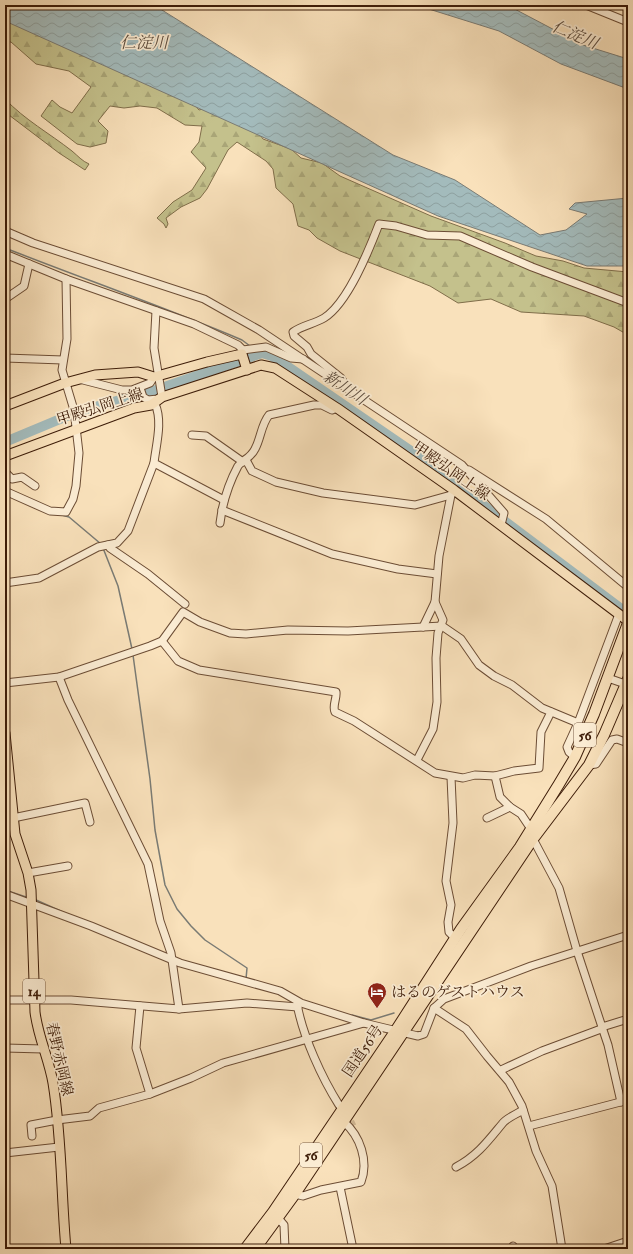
<svg xmlns="http://www.w3.org/2000/svg" width="633" height="1254" font-family="'IM FELL Double Pica','Noto Serif JP',serif">
  <defs>
    <pattern id="forest-firs" width="22" height="20" patternUnits="userSpaceOnUse"><rect width="22" height="20" fill="#c4c18c"/><path d="M5 1l3.5 6h-7zM16 11l3.5 6h-7z" fill="#a9a577"/></pattern>
    <pattern id="water-waves" width="16" height="10" patternUnits="userSpaceOnUse"><rect width="16" height="10" fill="#a3bbbc"/><path d="M0 5q4-4 8 0t8 0" fill="none" stroke="#8da0a0"/></pattern>
  </defs>
  <rect width="100%" height="100%" fill="#f9e1bb"/>
  <filter id="stains"><feTurbulence type="fractalNoise" baseFrequency=".005" numOctaves="4"/><feColorMatrix values="0 0 0 0 .2 0 0 0 0 .09 0 0 0 0 .02 0 0 0 .5 -.17"/></filter>
  <radialGradient id="worn" r=".72"><stop offset=".6" stop-color="#630" stop-opacity="0"/><stop offset="1" stop-color="#630" stop-opacity=".3"/></radialGradient>
  <!-- forest -->
  <g fill="url(#forest-firs)" stroke="#806e4a">
    <polygon points="5,12 192,102 199,110 210,107 256,129 263,139 291,149 301,158 322,163 340,176 431,216 505,243 536,256 563,261 584,268 628,272 628,335 614,327 584,316 521,312 491,299 458,303 430,286 340,251 317,238 309,230 298,226 293,204 276,188 273,169 266,161 237,142 228,150 207,189 200,198 181,207 166,218 168,224 166,228 164,224 157,218 173,202 192,190 206,168 191,152 199,142 202,126 185,125 157,108 140,106 124,108 110,106 98,121 108,131 106,143 90,147 77,144 41,116 52,100 60,107 72,113 91,87 69,71 36,64 11,42 5,42"/>
    <path d="M5 99C25 120 49 133 72 151 78 156 82 161 89 164L85 170 59 153 5 112Z"/>
  </g>
  <!-- water -->
  <g fill="url(#water-waves)" stroke="#7a7b74">
    <polygon points="5,5 154,5 393,155 455,180 540,235 566,230 587,214 569,209 575,203 628,198 628,266 587,266 438,216 5,21"/>
    <polygon points="416,5 507,5 583,45 628,59 628,89 561,64 499,31"/>
  </g>
  <g fill="none" stroke-linecap="round" stroke-linejoin="round">
    <!-- stream -->
    <g stroke="#7a7b74" stroke-width="1.5">
      <path d="M5 248C84 279 164 307 242 340L250 346"/>
      <polyline points="62,515 69,517 101,544"/>
      <polyline points="103,548 118,586 132,649"/>
      <polyline points="133,655 150,779 155,830 165,885 177,909 191,926 205,940 247,968 246,979"/>
      <polyline points="5,890 26,897"/>
      <polyline points="36,900 65,913"/>
      <polyline points="352,1015 371,1020 394,1013"/>
    </g>
    <!-- river -->
    <polyline stroke="#a3bbbc" stroke-width="10" points="5,442 77,412 156,390 262,353 272,356 418,456 628,614"/>
    <!-- minor-tunnel -->
    <polyline stroke="#d3ba97" stroke-width="7" stroke-dasharray="7 3.5" stroke-linecap="butt" points="346,1112 353,1126"/>
    <!-- minor casing -->
    <g stroke="#6c4d35" stroke-width="9">
      <g id="minor">
        <polyline points="586,5 628,22"/>
        <path d="M5 231 33 243 204 299 259 330 340 384 344 383 341 378 311 354 307 347 294 336 293 332C303 325 314 324 324 318 348 303 369 250 379 224L396 226 427 235 460 236 532 267 628 303"/>
        <polyline points="5,254 66,279 194,324 238,345 243,350 242,354"/>
        <polyline points="5,299 24,286 29,264"/>
        <polyline points="156,311 154,348 162,397"/>
        <polyline points="243,350 266,347 291,358 303,359"/>
        <polyline points="5,358 63,360"/>
        <polyline points="79,379 122,390 132,390 150,383 154,377"/>
        <polyline points="340,384 462,465 504,513 501,525"/>
        <polyline points="140,388 143,397 148,400 158,399"/>
        <path d="M155 404C163 421 156 445 154 463L224 500"/>
        <path d="M337 408 332 410 322 405H314L269 415C261 425 261 438 255 449 250 459 243 459 238 466 231 479 225 496 222 510L332 554 398 569 437 574"/>
        <polyline points="192,435 206,436 243,462"/>
        <polyline points="246,460 252,471 276,482 323,493 415,505 451,495"/>
        <polyline points="469,470 546,519 628,587"/>
        <polyline points="5,472 12,479 22,477 35,486"/>
        <polyline points="5,491 50,511 66,512 73,499 76,486 79,453 74,410 62,370 67,339 66,279"/>
        <polyline points="220,523 222,510"/>
        <polyline points="108,545 110,548 148,574 185,604"/>
        <polyline points="5,583 39,578 98,547 117,543 128,531 154,463"/>
        <polyline points="423,627 435,602 439,556 451,495 453,492"/>
        <path d="M162 641 178 661 199 670 336 692C337 699 332 706 335 712L354 721 435 773 463 778 475 775 495 776"/>
        <polyline points="608,678 628,685"/>
        <polyline points="5,683 59,677 150,646 162,641 183,612 200,622 230,633 246,634 288,630 348,631 442,626 461,639 479,665 494,676 512,685 542,708 578,723"/>
        <polyline points="551,712 541,732 539,768 514,771 495,776 500,797 510,807 521,814 531,829 533,839 559,888 577,951 602,1027 628,1019"/>
        <polyline points="575,757 569,752 567,747 578,723 619,614"/>
        <polyline points="417,760 433,729 437,702 436,658 438,633 443,620 435,602"/>
        <polyline points="589,765 596,764 612,740 617,739 628,743"/>
        <polyline points="451,777 453,823 446,881 451,905 448,922 449,932 455,938"/>
        <polyline points="13,818 85,803 90,822"/>
        <polyline points="487,818 510,807"/>
        <polyline points="28,873 68,866"/>
        <polyline points="5,894 91,926 180,963 280,991 301,1003 364,1023 418,1036 424,1034 434,1008 444,999 531,966 628,935"/>
        <polyline points="5,1000 71,1000 179,1009 171,953 160,921 148,864 68,700 59,677"/>
        <path d="M297 1004C303 1037 322 1078 339 1105L343 1108"/>
        <polyline points="434,1008 466,1029 487,1056 509,1082 522,1106 536,1151 552,1186 562,1249"/>
        <polyline points="179,1009 247,1003 298,1007"/>
        <polyline points="602,1027 608,1045 621,1102"/>
        <polyline points="5,1048 43,1049"/>
        <polyline points="501,1070 542,1051 601,1029"/>
        <polyline points="150,1094 191,1078 223,1063 364,1023"/>
        <polyline points="529,1126 628,1100"/>
        <polyline points="32,1136 31,1125 57,1120 90,1116 99,1108 150,1094 136,1048 140,1006"/>
        <polyline points="5,1153 59,1147"/>
        <path d="M456 1167C477 1156 488 1141 502 1124 506 1118 517 1114 523 1110"/>
        <polyline points="340,1187 353,1249"/>
        <path d="M295 1194 303 1196 321 1190 361 1182C369 1161 360 1136 344 1122"/>
        <polyline points="278,1218 284,1225 285,1249"/>
        <polyline points="513,1246 514,1249"/>
        <polyline points="604,1249 628,1241"/>
      </g>
    </g>
    <!-- major casing -->
    <g stroke="#3d1c08" stroke-width="11">
      <g id="major">
        <polyline points="5,406 65,383 95,375 138,372 154,377 207,362 242,354 247,370"/>
        <polyline points="5,456 134,408 151,405 162,397 261,365 275,368 337,408 454,490 628,621"/>
        <path d="M5 733 15 834 28 873 31 890 35 1012C38 1037 49 1059 53 1083 62 1138 61 1194 66 1249"/>
      </g>
    </g>
    <!-- highway casing -->
    <g stroke="#3d1c08" stroke-width="12">
      <g id="highway">
        <polyline points="245,1249 273,1212 396,1030 461,929 520,847 559,784 575,757 594,714 628,623"/>
        <polyline points="255,1249 295,1194 533,839 589,765 604,735 628,679"/>
      </g>
    </g>
    <!-- minor -->
    <use href="#minor" stroke="#fbecd3" stroke-width="7"/>
    <!-- major -->
    <use href="#major" stroke="#f9e1bb" stroke-width="9"/>
    <!-- highway -->
    <use href="#highway" stroke="#f9e1bb" stroke-width="10"/>
  </g>
  <!-- icons -->
  <defs>
    <g id="hotel-pin" transform="scale(1)"><path d="M0 17L-7.5 6A9.5 9.5 0 1 1 7.5 6Z" fill="#8f2418" stroke="#fbecd3"/><path d="M-6-4.5h1.5V1H6V5H4.5V3h-9V5H-6ZM-4 0a1.8 1.8 0 1 1 3.6 0ZM.5 0V-2.5h3Q6-2.5 6 0Z" fill="#fff"/></g>
  </defs>
  <g fill-rule="evenodd">
    <use href="#hotel-pin" x="377" y="992"/>
  </g>
  <g text-anchor="middle" dominant-baseline="central" stroke-width="3.5" stroke-linejoin="round" paint-order="stroke">
    <!-- shield labels -->
    <g fill="#fbecd3" stroke="#765a45" stroke-width="1">
      <rect x="574" y="723" width="22" height="24" rx="3"/>
      <rect x="23" y="979" width="22" height="24" rx="3"/>
      <rect x="300" y="1143" width="22" height="24" rx="3"/>
    </g>
    <g font-size="14" font-weight="bold" fill="#3d1c08">
      <text x="585" y="735">56</text>
      <text x="34" y="991">14</text>
      <text x="311" y="1155">56</text>
    </g>
    <!-- street labels -->
    <g font-size="15" fill="#3d1c08" stroke="#fbecd3">
      <text transform="translate(100 407) rotate(-18)">甲殿弘岡上線</text>
      <text transform="translate(451 471) rotate(35)">甲殿弘岡上線</text>
      <text transform="translate(363 1051) rotate(-56)">国道56号</text>
      <text transform="translate(59 1059) rotate(77)">春野赤岡線</text>
    </g>
    <!-- poi labels -->
    <g font-size="15" fill="#3d1c08" stroke="#fbecd3" text-anchor="start">
      <text x="391" y="992">はるのゲストハウス</text>
    </g>
    <!-- water labels -->
    <g font-size="16" font-style="italic" fill="#5c4c3e" stroke="#fbecd3">
      <text transform="translate(575 35) rotate(23)">仁淀川</text>
      <text x="144" y="43">仁淀川</text>
      <text transform="translate(345 388) rotate(34)">新川川</text>
    </g>
  </g>
  <!-- margin -->
  <rect width="633" height="1254" fill="none" stroke="#f9e1bb" stroke-width="20"/>
  <rect x="6" y="6" width="621" height="1242" fill="none" stroke="#3d1c08" stroke-width="2"/>
  <rect x="10" y="10" width="613" height="1234" fill="none" stroke="#3d1c08"/>
  <rect width="100%" height="100%" filter="url(#stains)"/>
  <rect width="100%" height="100%" fill="url(#worn)"/>
</svg>
